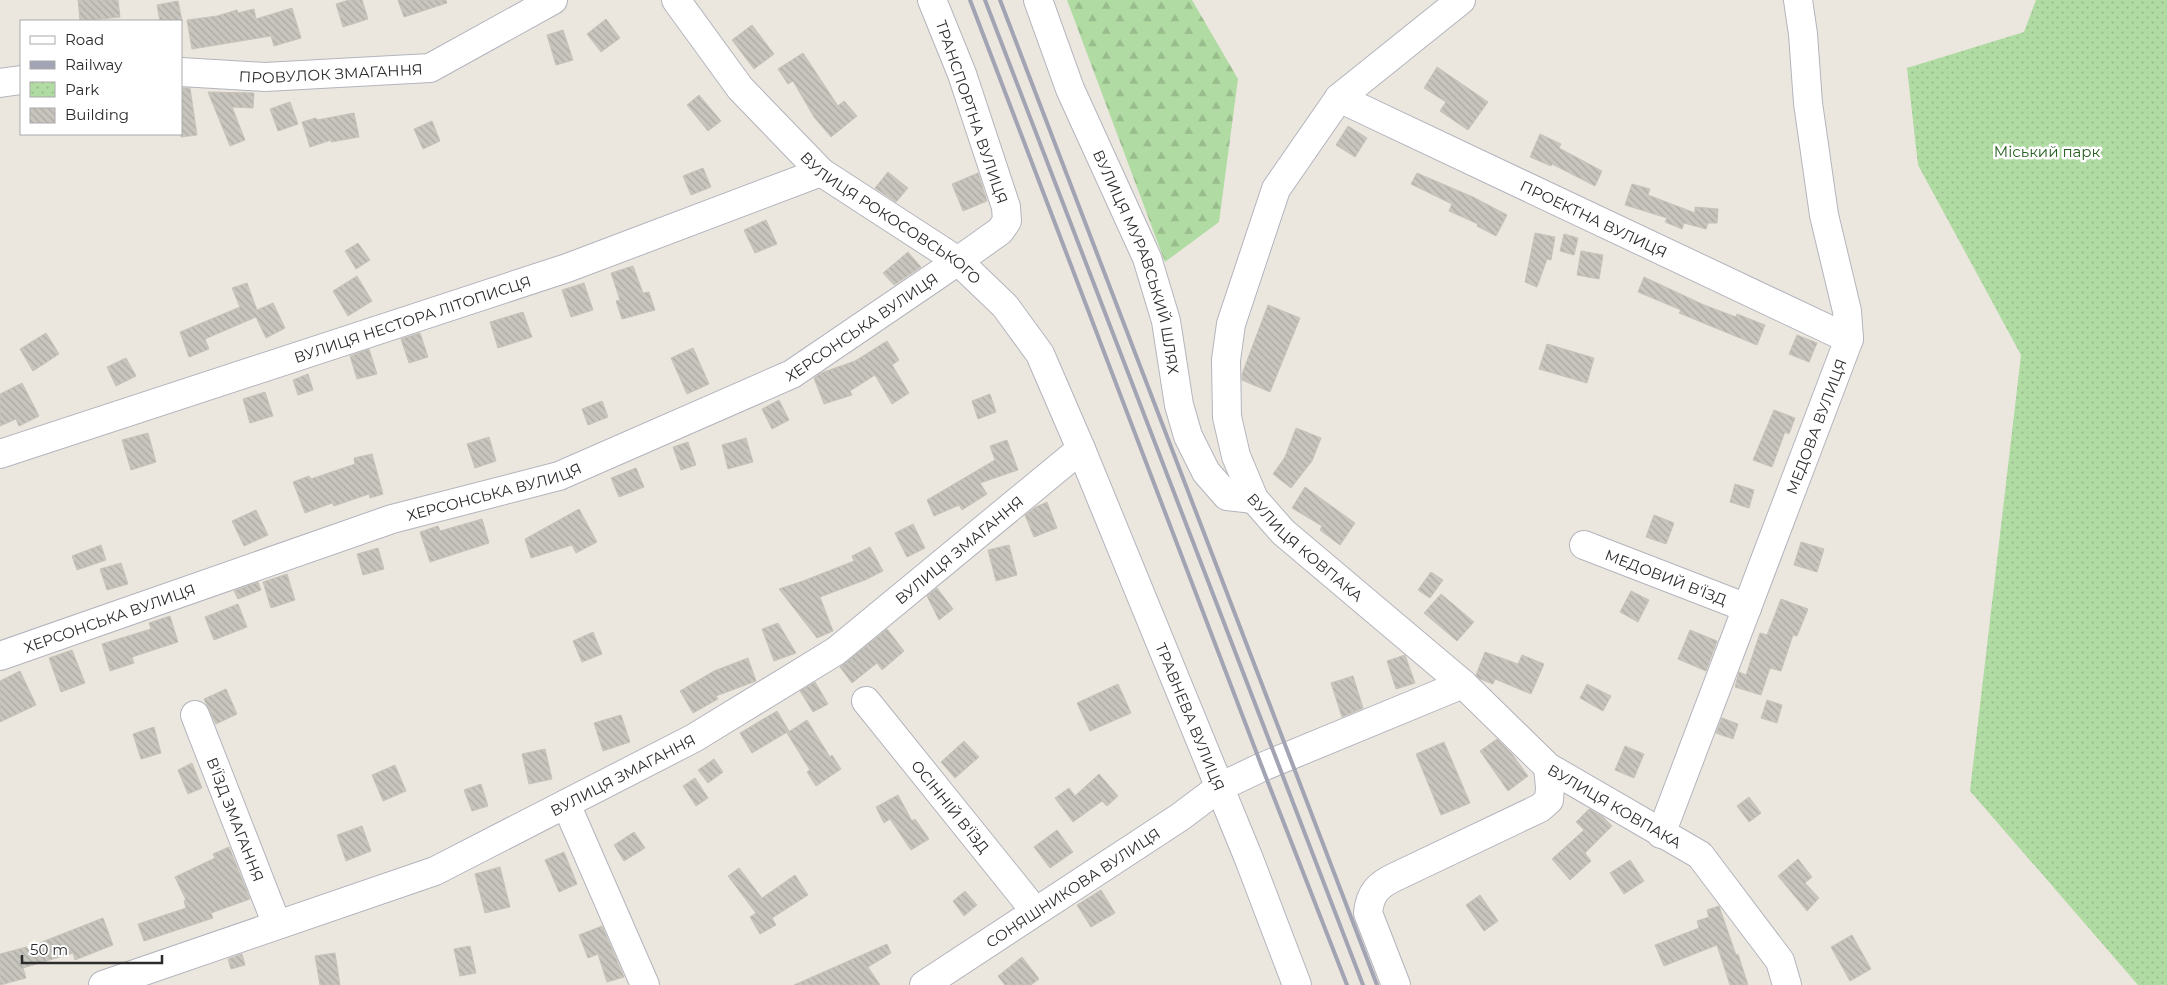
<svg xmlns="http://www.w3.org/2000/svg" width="2167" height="985" font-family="Montserrat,sans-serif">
  <defs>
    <pattern id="forest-firs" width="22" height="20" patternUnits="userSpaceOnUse" patternTransform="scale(1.25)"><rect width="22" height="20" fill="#b0dba2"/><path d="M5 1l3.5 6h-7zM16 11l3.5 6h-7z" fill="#98bc8c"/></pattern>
    <pattern id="park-dots" width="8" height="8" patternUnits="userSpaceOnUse" patternTransform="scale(1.25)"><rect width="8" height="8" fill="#b0dba2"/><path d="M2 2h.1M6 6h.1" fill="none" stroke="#98bc8c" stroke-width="1.8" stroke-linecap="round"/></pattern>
    <pattern id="building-back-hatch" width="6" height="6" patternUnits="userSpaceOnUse" patternTransform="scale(1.25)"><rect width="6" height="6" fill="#c7c5bd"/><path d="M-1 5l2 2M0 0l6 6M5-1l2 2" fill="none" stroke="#aba9a3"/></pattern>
  </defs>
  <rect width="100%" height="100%" fill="#ebe7df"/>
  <!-- forest -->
  <polygon fill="url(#forest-firs)" points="1067,0 1192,0 1238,79 1219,222 1165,262"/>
  <!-- park -->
  <polygon fill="url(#park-dots)" points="2036,0 2167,0 2167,985 2138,985 1970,791 2021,355 1918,165 1907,68 2024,32"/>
  <!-- building -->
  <g fill="url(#building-back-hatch)" stroke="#c7c3b9">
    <polygon points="78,0 118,0 120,17 80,21"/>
    <polygon points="349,0 362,0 368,19 343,27 336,4"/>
    <polygon points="398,0 446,0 447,3 404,17"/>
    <polygon points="178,1 182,21 160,21 157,5"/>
    <polygon points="292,8 301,38 274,46 271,36 192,49 187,20 217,16 237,10 238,13 254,9 256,19"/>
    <polygon points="606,19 620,38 601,52 587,34"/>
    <polygon points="752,25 774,54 754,69 732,40"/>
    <polygon points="563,30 573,60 556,65 547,35"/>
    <polygon points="803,53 838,106 844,101 857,116 831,137 814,117 793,81 788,84 778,69"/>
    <polygon points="1437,67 1488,102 1468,130 1440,111 1446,102 1424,88"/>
    <polygon points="181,88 190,88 197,135 181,137"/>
    <polygon points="208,92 254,93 253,108 232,107 245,140 230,146"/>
    <polygon points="699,95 721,121 708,131 687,105"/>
    <polygon points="290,102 298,124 278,131 270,109"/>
    <polygon points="354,113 359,137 331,142 331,140 310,147 302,122 316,118 317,120"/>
    <polygon points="432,121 440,141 423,149 414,129"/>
    <polygon points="1348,126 1367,138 1355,157 1336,145"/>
    <polygon points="1540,134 1561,144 1559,148 1602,171 1595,186 1552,164 1551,166 1530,157"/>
    <polygon points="703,168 711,187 691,195 683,176"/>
    <polygon points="888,172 908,188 896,202 875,188"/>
    <polygon points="978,173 987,201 963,211 952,184"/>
    <polygon points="1417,173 1473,197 1507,215 1496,236 1477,226 1478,224 1449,211 1452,204 1411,184"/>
    <polygon points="1632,184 1650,189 1648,195 1695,213 1695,207 1718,209 1717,223 1708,223 1706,229 1684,223 1682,229 1665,222 1667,218 1625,205"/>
    <polygon points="766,220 777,244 755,253 744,230"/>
    <polygon points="1535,233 1555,237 1551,260 1547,259 1537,287 1525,282"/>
    <polygon points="1564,234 1578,238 1574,255 1560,251"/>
    <polygon points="358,243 370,260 356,269 345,251"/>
    <polygon points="1581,251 1603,255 1599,279 1577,275"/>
    <polygon points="908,252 921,267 894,285 883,273"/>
    <polygon points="633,266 643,293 649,292 655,310 622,319 616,301 620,300 611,273"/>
    <polygon points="357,276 372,301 348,316 333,291"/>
    <polygon points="1644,277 1704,305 1736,317 1737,314 1765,325 1757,345 1679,313 1681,310 1638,292"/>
    <polygon points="247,283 257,310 273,303 285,328 266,338 256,317 205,339 209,349 189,357 180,332 240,307 232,288"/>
    <polygon points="584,283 593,310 571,317 562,290"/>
    <polygon points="1268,305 1300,318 1270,392 1242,380 1242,374"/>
    <polygon points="523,312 532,337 498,348 490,322"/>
    <polygon points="46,333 59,354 33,371 20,349"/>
    <polygon points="420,333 428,357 409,363 401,339"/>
    <polygon points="1797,335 1817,343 1809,362 1789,354"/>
    <polygon points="887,341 899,360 892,365 909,393 892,404 875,375 850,391 852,395 824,404 814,378 821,373 855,361"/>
    <polygon points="1547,344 1594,358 1587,383 1539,369"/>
    <polygon points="693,348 709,384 687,394 671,358"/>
    <polygon points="369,349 377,374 357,379 350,356"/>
    <polygon points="126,358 136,376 116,386 107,367"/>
    <polygon points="308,374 313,390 298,395 293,380"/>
    <polygon points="22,383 39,416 19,426 16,419 0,426 0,394"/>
    <polygon points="265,392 273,416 250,423 243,399"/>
    <polygon points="990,394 996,412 978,419 972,401"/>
    <polygon points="779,400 789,420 772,429 762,409"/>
    <polygon points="602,401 608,417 588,425 582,409"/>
    <polygon points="1774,410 1795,418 1789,434 1785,432 1772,467 1753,460"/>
    <polygon points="1296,428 1321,438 1312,461 1291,488 1273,474 1285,457"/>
    <polygon points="148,433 156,462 131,470 122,440"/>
    <polygon points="489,437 496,461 475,468 467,444"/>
    <polygon points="746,438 753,462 728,469 722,445"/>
    <polygon points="1007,440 1018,470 980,483 987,494 962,510 959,505 934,516 927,500 995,460 990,446"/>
    <polygon points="688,442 696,465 681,470 673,447"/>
    <polygon points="372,454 383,494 370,498 369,494 334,506 332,503 305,513 293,482 309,476 311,479 355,464 354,458"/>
    <polygon points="636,468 644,487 619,497 611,478"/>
    <polygon points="1735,484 1754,490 1749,508 1730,502"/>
    <polygon points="1305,487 1355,523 1340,545 1320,530 1322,526 1292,508"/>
    <polygon points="1047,502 1057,528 1034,537 1025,515 1036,507"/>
    <polygon points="579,509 597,542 576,553 572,545 531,558 525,539"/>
    <polygon points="256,510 268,535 244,546 232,521"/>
    <polygon points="1654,515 1674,523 1666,544 1646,537"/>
    <polygon points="482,519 489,543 430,562 420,532 438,526 440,531"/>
    <polygon points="913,524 925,548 907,557 895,533"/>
    <polygon points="1801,542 1824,549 1817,572 1794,565"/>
    <polygon points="101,545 106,560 77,570 72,556"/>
    <polygon points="1009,545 1017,575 996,581 988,550"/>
    <polygon points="870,547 883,571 865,580 820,597 833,631 817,638 779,589 803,581 854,561 852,556"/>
    <polygon points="378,548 384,569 363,575 357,554"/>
    <polygon points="121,563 128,584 107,590 100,569"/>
    <polygon points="1431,572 1443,580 1430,598 1418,590"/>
    <polygon points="287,574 295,600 271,608 263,582"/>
    <polygon points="258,582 261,590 238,599 234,591"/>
    <polygon points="937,588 953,609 939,620 927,596"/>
    <polygon points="1631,591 1649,600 1638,622 1620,612"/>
    <polygon points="1441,594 1474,622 1457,641 1424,613"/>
    <polygon points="1781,599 1808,609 1797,636 1793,635 1781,671 1770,668 1761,695 1735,687 1739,672 1746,675 1760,633 1767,635"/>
    <polygon points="238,604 247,627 214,640 205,617"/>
    <polygon points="170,616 178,642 132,657 134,663 110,671 102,644 151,629 149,623"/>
    <polygon points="778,623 796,653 774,661 762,629"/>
    <polygon points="887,629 904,651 882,670 877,663 852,683 840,667"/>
    <polygon points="1690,630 1717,641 1706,671 1678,659"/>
    <polygon points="593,632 602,654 582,662 573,641"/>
    <polygon points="72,650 85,683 61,692 49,658"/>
    <polygon points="1485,652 1518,664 1522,655 1544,664 1531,694 1495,679 1493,684 1480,679 1476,675"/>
    <polygon points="1405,655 1415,683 1396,689 1387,661"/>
    <polygon points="748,658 756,681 716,696 718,699 693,713 680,691 714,671"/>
    <polygon points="20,671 36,705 0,722 0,681"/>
    <polygon points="1353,676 1363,708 1342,717 1331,683"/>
    <polygon points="815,682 828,704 813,712 800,691"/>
    <polygon points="1118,684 1131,713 1090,731 1077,703"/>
    <polygon points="1587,684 1611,696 1603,711 1580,698"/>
    <polygon points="226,689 237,714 216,724 204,699"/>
    <polygon points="1767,700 1782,705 1777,723 1761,718"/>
    <polygon points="777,711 789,731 752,753 740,733"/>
    <polygon points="621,715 630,742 603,751 594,723"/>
    <polygon points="1722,718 1738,724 1733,739 1716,733"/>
    <polygon points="807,720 830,757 832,755 841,769 816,786 807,772 810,770 787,733"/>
    <polygon points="154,727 161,753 141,759 133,734"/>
    <polygon points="1497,739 1512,754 1528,776 1508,791 1480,751"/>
    <polygon points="964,741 979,757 955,778 941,762"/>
    <polygon points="1444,742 1470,803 1441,815 1416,754"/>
    <polygon points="1625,746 1644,754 1634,778 1615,770"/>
    <polygon points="545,749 552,779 529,784 522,754"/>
    <polygon points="714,759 723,772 708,783 698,770"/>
    <polygon points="192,763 202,788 188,794 178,770"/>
    <polygon points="395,765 406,791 383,801 372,775"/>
    <polygon points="1099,774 1118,796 1107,806 1102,801 1073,822 1055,798 1069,788 1075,796"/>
    <polygon points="695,778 708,798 696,806 683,786"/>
    <polygon points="481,784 488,806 472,811 464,790"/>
    <polygon points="898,795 912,821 915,819 929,839 911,850 890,819 884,823 876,807"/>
    <polygon points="1749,797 1761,813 1749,822 1737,806"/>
    <polygon points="1589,809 1602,816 1612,826 1585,853 1591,861 1570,880 1552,859 1584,830 1576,822"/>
    <polygon points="362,826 371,851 346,861 337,835"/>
    <polygon points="1057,830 1073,852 1050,868 1034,847"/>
    <polygon points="634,832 645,848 624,861 614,845"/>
    <polygon points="229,847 250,899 211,913 213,918 144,941 138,924 186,908 184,901 186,900 175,877 215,858 213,854"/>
    <polygon points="564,852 577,884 559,892 545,860"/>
    <polygon points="1798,859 1812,877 1805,883 1819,898 1807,911 1778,876"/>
    <polygon points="1630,860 1644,881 1624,894 1610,873"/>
    <polygon points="500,867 510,907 485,913 475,874"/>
    <polygon points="739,868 762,898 795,875 808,895 772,918 776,925 760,934 750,917 756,913 728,876"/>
    <polygon points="1101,890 1115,913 1091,927 1077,905"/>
    <polygon points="965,891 977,905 964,916 953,901"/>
    <polygon points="1480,895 1498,921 1484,931 1466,905"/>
    <polygon points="1719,906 1736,955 1738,954 1748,985 1730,985 1717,945 1664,966 1655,945 1699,928 1697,921 1709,917 1707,910"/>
    <polygon points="103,918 113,945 75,960 73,953 23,968 26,978 0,985 0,954 34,945"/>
    <polygon points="602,926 624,977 607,982 598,954 588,958 579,935"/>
    <polygon points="1852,935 1871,969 1850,981 1831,947"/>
    <polygon points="887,944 891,953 868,967 880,985 794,985"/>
    <polygon points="470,946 476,973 460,976 454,949"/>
    <polygon points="335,953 340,985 320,985 315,956"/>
    <polygon points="242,954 245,965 231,969 228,959"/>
    <polygon points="1022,957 1039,979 1031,985 1005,985 998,976"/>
  </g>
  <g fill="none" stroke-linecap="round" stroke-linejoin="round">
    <!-- minor casing -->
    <g stroke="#b3b4bd" stroke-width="30">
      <g id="minor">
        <path id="s1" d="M676 0 740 88 821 172 958 261 1005 306 1040 354 1081 449 1249 859 1297 985"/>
        <path id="s2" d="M1038 0 1070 89 1147 258 1166 321 1179 405 1188 436 1206 472 1227 496 1254 499"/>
        <path id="s3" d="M1461 0 1339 98 1276 189 1231 324 1226 360 1227 417 1236 456 1254 499 1283 532 1463 684 1548 767 1700 855 1780 961 1787 985"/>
        <path id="s4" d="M181 72 265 77 430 68 553 0"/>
        <polyline points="0,83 21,80"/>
        <path id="s5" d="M1339 98 1849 339"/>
        <path id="s6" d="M0 454 567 268 821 172"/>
        <path id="s7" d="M1584 545 1747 608"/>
        <path id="s8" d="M0 656 392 519 559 476 792 374 958 261 1000 231 1007 221 1006 207 962 74 932 0"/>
        <path id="s9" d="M866 701 1035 911"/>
        <path id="s10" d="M195 715 277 925"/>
        <polyline points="566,804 645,985"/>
        <path id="s11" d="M1661 834 1849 339 1847 311 1824 215 1808 103 1803 34 1798 0"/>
        <path id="s12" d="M103 985 435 871 694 738 836 651 1081 449"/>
        <path id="s13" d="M924 985 1180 817 1220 787 1262 767 1463 684"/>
        <path d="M1396 985 1368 913C1370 893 1378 885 1395 877L1540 808 1549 800 1550 787 1548 767"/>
      </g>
    </g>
    <!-- minor -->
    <use href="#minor" stroke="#fff" stroke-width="28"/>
    <!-- rail -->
    <g stroke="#a2a3b3" stroke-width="4">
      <polyline points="970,0 1262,767 1347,985"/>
      <polyline points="985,0 1363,985"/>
      <polyline points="1000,0 1377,985"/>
    </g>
  </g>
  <g text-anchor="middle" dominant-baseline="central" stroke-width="5" stroke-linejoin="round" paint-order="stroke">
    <!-- street labels -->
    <g font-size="15" fill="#2b2b2b" stroke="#fff">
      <text stroke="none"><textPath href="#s4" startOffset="150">ПРОВУЛОК ЗМАГАННЯ</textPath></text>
      <text transform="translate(972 112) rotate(71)">ТРАНСПОРТНА ВУЛИЦЯ</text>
      <text stroke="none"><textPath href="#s1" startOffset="309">ВУЛИЦЯ РОКОСОВСЬКОГО</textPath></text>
      <text stroke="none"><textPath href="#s5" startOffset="282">ПРОЕКТНА ВУЛИЦЯ</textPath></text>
      <text stroke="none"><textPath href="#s2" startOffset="281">ВУЛИЦЯ МУРАВСЬКИЙ ШЛЯХ</textPath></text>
      <text stroke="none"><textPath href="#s6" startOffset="434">ВУЛИЦЯ НЕСТОРА ЛІТОПИСЦЯ</textPath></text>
      <text stroke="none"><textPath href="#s8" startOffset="926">ХЕРСОНСЬКА ВУЛИЦЯ</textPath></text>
      <text stroke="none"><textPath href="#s11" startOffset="436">МЕДОВА ВУЛИЦЯ</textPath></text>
      <text stroke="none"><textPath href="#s8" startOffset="521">ХЕРСОНСЬКА ВУЛИЦЯ</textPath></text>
      <text stroke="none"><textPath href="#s3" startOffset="660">ВУЛИЦЯ КОВПАКА</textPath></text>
      <text stroke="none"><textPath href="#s12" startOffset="968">ВУЛИЦЯ ЗМАГАННЯ</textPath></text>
      <text stroke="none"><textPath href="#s7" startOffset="88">МЕДОВИЙ В'ЇЗД</textPath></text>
      <text stroke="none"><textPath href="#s8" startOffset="116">ХЕРСОНСЬКА ВУЛИЦЯ</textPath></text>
      <text stroke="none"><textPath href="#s1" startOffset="906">ТРАВНЕВА ВУЛИЦЯ</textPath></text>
      <text stroke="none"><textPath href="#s12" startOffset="562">ВУЛИЦЯ ЗМАГАННЯ</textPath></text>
      <text stroke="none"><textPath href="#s9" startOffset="135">ОСІННІЙ В'ЇЗД</textPath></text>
      <text stroke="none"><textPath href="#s3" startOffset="1065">ВУЛИЦЯ КОВПАКА</textPath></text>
      <text stroke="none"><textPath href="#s10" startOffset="112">В'ЇЗД ЗМАГАННЯ</textPath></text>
      <text stroke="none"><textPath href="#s13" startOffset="178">СОНЯШНИКОВА ВУЛИЦЯ</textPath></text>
    </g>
    <!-- park labels -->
    <g font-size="15" fill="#296123" stroke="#fff">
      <text x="2047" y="151">Міський парк</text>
    </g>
  </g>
  <!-- legend -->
  <rect x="20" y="20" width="162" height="115" fill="#ffffff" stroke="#aaaaaa"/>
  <rect x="30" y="36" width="25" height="8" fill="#ffffff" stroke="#aaaaaa"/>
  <text x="65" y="45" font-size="15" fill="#2b2b2b">Road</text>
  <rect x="30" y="61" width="25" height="8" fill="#a2a3b3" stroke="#aaaaaa"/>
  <text x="65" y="70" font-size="15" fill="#2b2b2b">Railway</text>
  <rect x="30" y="82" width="25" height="15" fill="url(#park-dots)" stroke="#aaaaaa"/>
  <text x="65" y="95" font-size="15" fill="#2b2b2b">Park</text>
  <rect x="30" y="108" width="25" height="15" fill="url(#building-back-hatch)" stroke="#aaaaaa"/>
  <text x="65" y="120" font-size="15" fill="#2b2b2b">Building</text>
  <!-- scale -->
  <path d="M22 955v8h140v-8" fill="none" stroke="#2b2b2b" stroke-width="2.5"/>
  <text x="30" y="955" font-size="15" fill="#2b2b2b" stroke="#ffffff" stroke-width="4" paint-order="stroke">50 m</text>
</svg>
